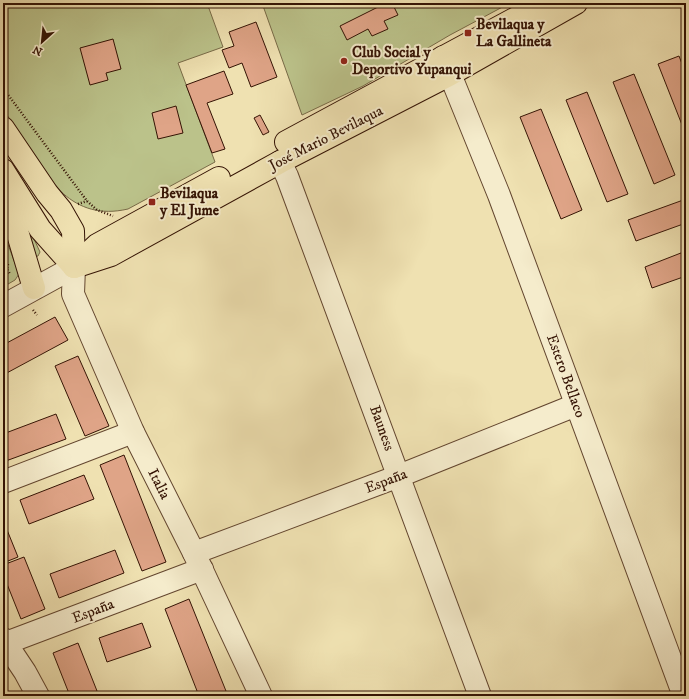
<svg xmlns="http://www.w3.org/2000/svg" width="689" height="699" font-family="'IM FELL DW Pica',serif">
  <rect width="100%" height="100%" fill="#efe1b1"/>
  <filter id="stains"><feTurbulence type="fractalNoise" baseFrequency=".005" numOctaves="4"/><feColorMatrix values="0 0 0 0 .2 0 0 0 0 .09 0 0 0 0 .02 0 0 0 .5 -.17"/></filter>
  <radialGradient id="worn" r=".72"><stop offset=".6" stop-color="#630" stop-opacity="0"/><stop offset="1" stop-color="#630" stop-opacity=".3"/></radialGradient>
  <!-- green -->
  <g fill="#bbc28a" stroke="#786a47">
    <path d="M3 3H207L223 47 178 63 215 162 128 209C72 222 47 179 22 138 17 131 5 113 3 106 1 97 3 85 3 76 3 52 3 27 3 3Z"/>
    <polygon points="262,3 510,3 450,35 363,86 302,115"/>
    <polygon points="16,209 34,239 40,252 38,256 34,257"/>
    <polygon points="3,231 19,274 15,280 3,287"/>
  </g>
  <!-- building -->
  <g fill="#dfa487" stroke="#341304">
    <polygon points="386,3 392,3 398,15 384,21 388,29 372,36 368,29 347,40 340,26"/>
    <polygon points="256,22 277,77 251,87 242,63 229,68 222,50 234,46 229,32"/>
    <polygon points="113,39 121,69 106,73 108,80 90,85 80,48"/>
    <polygon points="679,56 686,74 686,135 658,64"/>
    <polygon points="224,71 233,94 207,103 225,149 212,153 186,85"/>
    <polygon points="634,74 675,175 654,184 613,82"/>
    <polygon points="587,92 628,194 607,202 566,100"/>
    <polygon points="176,106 183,133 158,139 152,113"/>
    <polygon points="541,109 582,210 561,219 520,117"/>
    <polygon points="260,115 269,132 263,135 254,118"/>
    <polygon points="686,199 686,223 636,241 628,220"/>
    <polygon points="686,251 686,276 652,288 645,267"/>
    <polygon points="55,317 68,340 3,375 3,345"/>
    <polygon points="78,356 109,426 85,436 55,366"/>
    <polygon points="56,414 66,439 3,462 3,434"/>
    <polygon points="124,455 166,562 142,571 100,465"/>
    <polygon points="84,475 94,499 29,524 20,500"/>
    <polygon points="3,520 18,557 3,563"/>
    <polygon points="115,550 124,573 59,598 50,574"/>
    <polygon points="24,557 45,609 21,619 3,574 3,565"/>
    <polygon points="189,599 228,696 199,696 165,609"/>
    <polygon points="142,623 151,647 107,662 99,638"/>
    <polygon points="78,643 99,696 70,696 53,653"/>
  </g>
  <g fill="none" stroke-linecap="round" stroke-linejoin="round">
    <!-- minor casing -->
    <g stroke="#63462f" stroke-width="24">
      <g id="minor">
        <polyline points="443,57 499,195 684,696"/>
        <polyline points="280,162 287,176 480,696"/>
        <polyline points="74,267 73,294 133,432 194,553 261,696"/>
        <polyline points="3,306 74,267"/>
        <polyline points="3,482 133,432"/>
        <polyline points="194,553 399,476 576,405"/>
        <polyline points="3,639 25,672 38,696"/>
        <polyline points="6,643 202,569"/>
      </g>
    </g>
    <!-- major casing -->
    <g stroke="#341304" stroke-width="24">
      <g id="major">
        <polyline points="3,128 47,193 61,210 73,231 74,267"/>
        <polyline points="286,142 544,3"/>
        <polyline points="3,170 40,229 74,267"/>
        <polyline points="3,184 34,288"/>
        <polyline points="81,260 97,245 219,178"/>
        <polyline points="74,267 111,255 280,162 449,75 576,3"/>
      </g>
    </g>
    <!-- path -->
    <g stroke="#341304" stroke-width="2.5" stroke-dasharray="1 2" stroke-linecap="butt">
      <polyline points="3,88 87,201 97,210 113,216"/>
      <polyline points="78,204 87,201"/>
      <polyline points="8,264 7,269 10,274"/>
      <polyline points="3,268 7,269 3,279"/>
      <polyline points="33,310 37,315"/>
    </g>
    <!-- minor -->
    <use href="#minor" stroke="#f5eccc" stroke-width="22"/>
    <!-- major -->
    <use href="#major" stroke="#efe1b1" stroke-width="22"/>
  </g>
  <!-- markers -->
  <g fill="#8f2418" stroke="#f5eccc" stroke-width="1.5">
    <rect x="464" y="29" width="8" height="8" rx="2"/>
    <circle cx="344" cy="61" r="4"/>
    <rect x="148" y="198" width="8" height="8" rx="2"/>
  </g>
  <g text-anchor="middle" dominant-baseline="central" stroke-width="4" stroke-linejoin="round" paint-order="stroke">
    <!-- poi labels -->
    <g font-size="15" font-weight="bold" fill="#341304" stroke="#f5eccc" text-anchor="start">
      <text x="476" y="24">Bevilaqua y<tspan x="476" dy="17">La Gallineta</tspan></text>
      <text x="352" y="52">Club Social y<tspan x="352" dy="17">Deportivo Yupanqui</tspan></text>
      <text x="160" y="193">Bevilaqua<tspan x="160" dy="17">y El Jume</tspan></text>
    </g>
    <!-- street labels -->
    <g font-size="15" fill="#341304" stroke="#f5eccc">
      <text transform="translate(326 138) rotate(-27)">José Mario Bevilaqua</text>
      <text transform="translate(566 376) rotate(70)">Estero Bellaco</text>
      <text transform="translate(382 428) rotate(70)">Bauness</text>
      <text transform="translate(386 481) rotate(-21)">España</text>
      <text transform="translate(159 484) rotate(63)">Italia</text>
      <text transform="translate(93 611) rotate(-21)">España</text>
    </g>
  </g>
  <!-- margin -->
  <rect width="689" height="699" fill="none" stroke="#efe1b1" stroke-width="16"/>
  <rect x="4" y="4" width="681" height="691" fill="none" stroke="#341304" stroke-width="2"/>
  <rect x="8" y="8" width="673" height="683" fill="none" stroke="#341304"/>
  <!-- north arrow -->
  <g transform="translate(42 42) rotate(207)" stroke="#f5eccc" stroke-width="3" paint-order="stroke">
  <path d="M0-3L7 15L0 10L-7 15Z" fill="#341304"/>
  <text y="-6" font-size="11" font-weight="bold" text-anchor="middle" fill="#341304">N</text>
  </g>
  <rect width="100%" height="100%" filter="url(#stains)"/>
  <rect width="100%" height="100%" fill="url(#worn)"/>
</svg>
